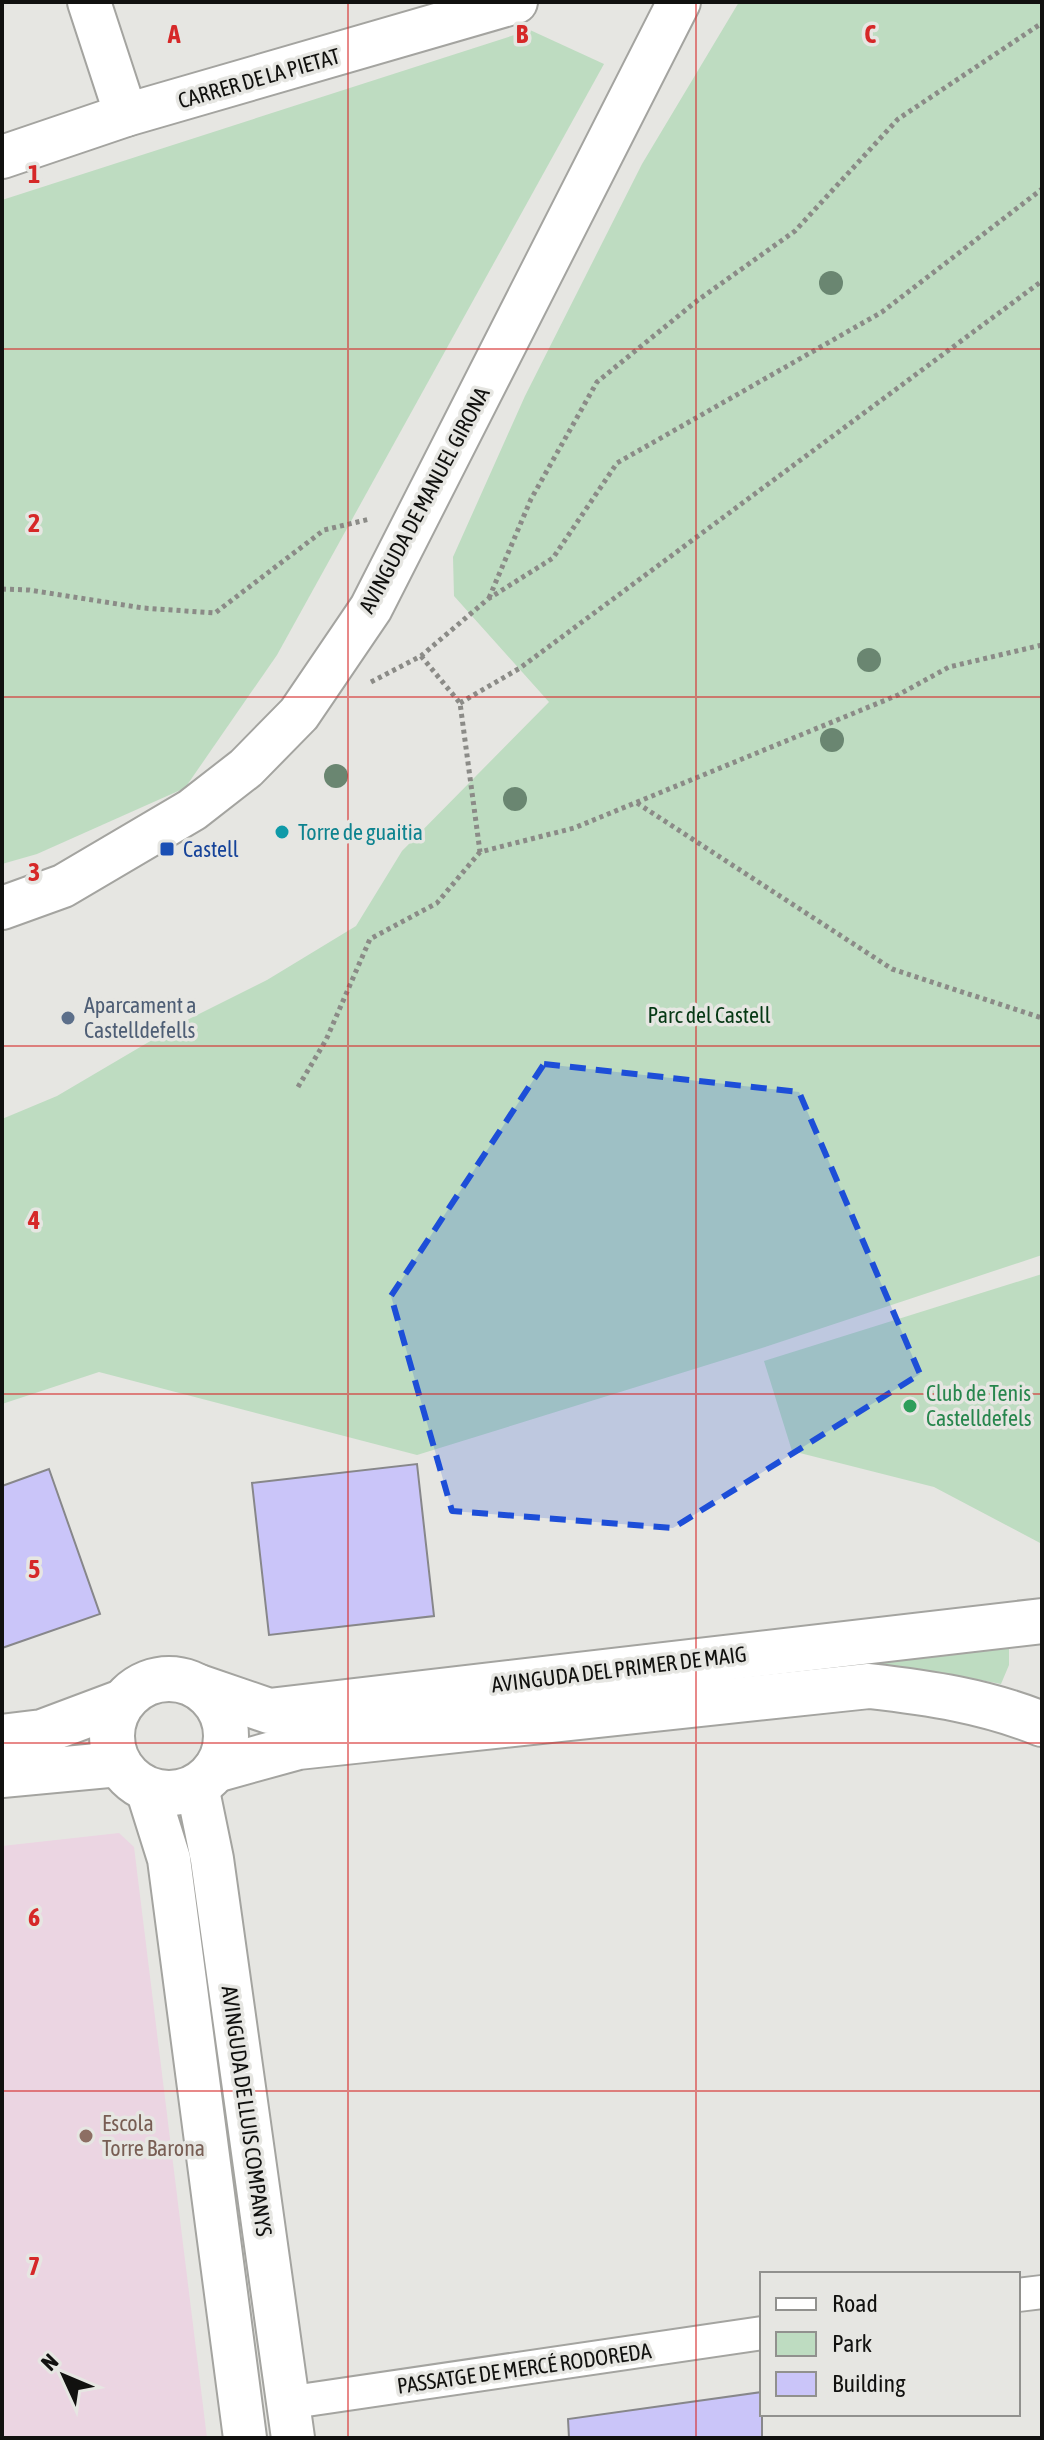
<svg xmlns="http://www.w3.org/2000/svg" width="1044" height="2440" font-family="'Asap Condensed',sans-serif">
  <rect width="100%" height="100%" fill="#e6e6e2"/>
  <!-- education -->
  <polygon fill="#ebd5e2" points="119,1833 134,1847 207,2438 2,2438 2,1846"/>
  <!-- green -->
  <g fill="#bedcc1">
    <polygon points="739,2 1042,2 1042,1255 762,1348 417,1455 99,1372 2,1404 2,1119 57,1096 181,1023 267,980 356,926 402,851 549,702 454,596 453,557 525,396 642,164"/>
    <polygon points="530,30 604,64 277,655 185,788 37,854 2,864 2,200"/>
    <polygon points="1042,1274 1042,1544 934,1487 792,1451 764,1361"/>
    <polygon points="1009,1644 1009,1665 1001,1684 939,1672 864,1670 661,1691 834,1659"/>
  </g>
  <!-- building -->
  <g fill="#cac5f9" stroke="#87878a" stroke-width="2">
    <polygon points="417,1464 434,1616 269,1635 252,1483"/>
    <polygon points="49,1469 100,1614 2,1648 2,1486"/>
    <polygon points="762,2392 762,2438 569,2438 568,2419"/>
  </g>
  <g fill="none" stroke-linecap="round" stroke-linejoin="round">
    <!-- pedestrian casing -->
    <g stroke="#a4a4a0" stroke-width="36">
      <g id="pedestrian">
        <polyline points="1018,2295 1042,2292"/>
        <polyline points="286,2403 762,2333"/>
      </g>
    </g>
    <!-- minor casing -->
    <g stroke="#a4a4a0" stroke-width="46">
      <g id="minor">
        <polyline points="89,2 126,115"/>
        <polyline points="2,157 126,115 516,2"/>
        <polyline points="2,908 63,886 192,810 246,768 299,714 371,608 679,2"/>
        <polyline points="197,1786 212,1859 293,2438"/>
        <polyline points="147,1789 169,1859 245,2438"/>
      </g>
    </g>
    <!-- tertiary casing -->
    <g stroke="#a4a4a0" stroke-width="48">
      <g id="tertiary">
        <circle cx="169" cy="1736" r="57"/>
        <polyline points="199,1687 269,1711 1042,1621"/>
        <polyline points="2,1737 42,1732 122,1702"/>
        <path d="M215 1770 298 1747 869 1686C930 1693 985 1701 1042 1724"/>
        <polyline points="2,1775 119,1764"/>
      </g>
    </g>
    <!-- path -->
    <g stroke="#8b8b87" stroke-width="5" stroke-dasharray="4 4" stroke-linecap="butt">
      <polyline points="2,589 29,590 143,608 215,613 324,530 370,519"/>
      <polyline points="489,598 531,499 597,382 698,300 795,231 898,119 1042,23"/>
      <polyline points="421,656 460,703 480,852 574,828 898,695 949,667 1042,645"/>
      <polyline points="371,682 421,656 488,599 553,558 617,463 882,312 1042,189"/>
      <polyline points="460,703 520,668 1042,281"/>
      <polyline points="637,803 892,969 1042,1018"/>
      <polyline points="298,1087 326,1040 370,939 437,903 480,852"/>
    </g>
    <!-- pedestrian -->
    <use href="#pedestrian" stroke="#fff" stroke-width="32"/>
    <!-- minor -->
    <use href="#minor" stroke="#fff" stroke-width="42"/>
    <!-- tertiary -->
    <use href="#tertiary" stroke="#fff" stroke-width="44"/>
  </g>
  <!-- trees -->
  <g fill="#6a8671">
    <circle cx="831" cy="283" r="12"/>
    <circle cx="869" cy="660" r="12"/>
    <circle cx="832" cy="740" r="12"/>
    <circle cx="336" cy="776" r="12"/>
    <circle cx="515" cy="799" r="12"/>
  </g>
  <!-- marked area -->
  <path fill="#1d4ed8" fill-opacity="0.2" stroke="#1d4ed8" stroke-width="6" stroke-dasharray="16 10" stroke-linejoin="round" d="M544 1064 799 1092 920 1374 673 1528 452 1511 391 1296Z"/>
  <!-- grid -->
  <path fill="none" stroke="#d62828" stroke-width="2" stroke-opacity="0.55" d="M348 2V2438M696 2V2438M2 349H1042M2 697H1042M2 1046H1042M2 1394H1042M2 1743H1042M2 2091H1042"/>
  <!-- markers -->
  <circle fill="#0f9aa8" stroke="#e6e6e2" stroke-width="3" cx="282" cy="832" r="8"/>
  <rect fill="#1a4fb4" stroke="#e6e6e2" stroke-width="3" x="159" y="841" width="16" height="16" rx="4"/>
  <circle fill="#5c6f8a" stroke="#e6e6e2" stroke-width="3" cx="68" cy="1018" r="8"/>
  <circle fill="#2e9e5b" stroke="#e6e6e2" stroke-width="3" cx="910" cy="1406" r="8"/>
  <circle fill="#8d6e63" stroke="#e6e6e2" stroke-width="3" cx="86" cy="2136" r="8"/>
  <g text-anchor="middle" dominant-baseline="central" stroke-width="7" stroke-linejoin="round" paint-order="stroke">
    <!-- street labels -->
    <g font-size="22" fill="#11110f" stroke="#e6e6e2">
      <text transform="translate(259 78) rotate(-16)">CARRER DE LA PIETAT</text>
      <text transform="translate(424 500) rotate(-62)">AVINGUDA DE MANUEL GIRONA</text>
      <text transform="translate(619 1669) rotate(-7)">AVINGUDA DEL PRIMER DE MAIG</text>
      <text transform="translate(247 2111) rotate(82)">AVINGUDA DE LLUIS COMPANYS</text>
      <text transform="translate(524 2368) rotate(-8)">PASSATGE DE MERCÉ RODOREDA</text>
    </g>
    <!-- culture labels -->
    <g font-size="22" fill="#0d838f" stroke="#e6e6e2" text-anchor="start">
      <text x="298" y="832">Torre de guaitia</text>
    </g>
    <!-- transit labels -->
    <g font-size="22" fill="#164399" stroke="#e6e6e2" text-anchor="start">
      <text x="183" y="849">Castell</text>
    </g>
    <!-- service labels -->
    <g font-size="22" fill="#4e5e75" stroke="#e6e6e2" text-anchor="start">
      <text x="84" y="1005">Aparcament a<tspan x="84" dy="25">Castelldefells</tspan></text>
    </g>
    <!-- park labels -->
    <g font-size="22" fill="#053814" stroke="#e6e6e2">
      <text x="709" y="1015">Parc del Castell</text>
    </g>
    <!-- leisure labels -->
    <g font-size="22" fill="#27864d" stroke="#e6e6e2" text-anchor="start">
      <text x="926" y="1393">Club de Tenis<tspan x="926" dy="25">Castelldefels</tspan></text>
    </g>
    <!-- education labels -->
    <g font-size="22" fill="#785e54" stroke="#e6e6e2" text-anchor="start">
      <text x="102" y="2123">Escola<tspan x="102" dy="25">Torre Barona</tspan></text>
    </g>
  </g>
  <g font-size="26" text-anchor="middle" font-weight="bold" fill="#d62828" stroke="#e6e6e2" stroke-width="7" stroke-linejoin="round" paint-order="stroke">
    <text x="174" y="43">A</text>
    <text x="522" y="43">B</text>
    <text x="870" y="43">C</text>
    <text x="34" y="183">1</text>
    <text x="34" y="532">2</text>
    <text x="34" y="881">3</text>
    <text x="34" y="1229">4</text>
    <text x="34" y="1578">5</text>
    <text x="34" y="1926">6</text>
    <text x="34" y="2275">7</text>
  </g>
  <!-- border -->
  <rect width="1044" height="2440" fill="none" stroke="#11110f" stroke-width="8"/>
  <!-- legend -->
  <rect x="760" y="2272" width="260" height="144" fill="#e6e6e2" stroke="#91918e" stroke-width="2"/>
  <rect x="776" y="2298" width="40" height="12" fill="#ffffff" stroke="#91918e" stroke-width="2"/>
  <text x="832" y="2312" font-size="24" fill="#11110f">Road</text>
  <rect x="776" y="2332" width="40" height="24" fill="#bedcc1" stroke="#91918e" stroke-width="2"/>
  <text x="832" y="2352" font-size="24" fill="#11110f">Park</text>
  <rect x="776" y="2372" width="40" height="24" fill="#cac5f9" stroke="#91918e" stroke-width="2"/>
  <text x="832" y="2392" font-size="24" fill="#11110f">Building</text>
  <!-- north arrow -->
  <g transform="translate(64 2376) rotate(314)" stroke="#e6e6e2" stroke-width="6" paint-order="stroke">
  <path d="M0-6L14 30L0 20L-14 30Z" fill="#11110f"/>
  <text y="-12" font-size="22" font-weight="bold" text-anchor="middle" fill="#11110f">N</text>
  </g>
</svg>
